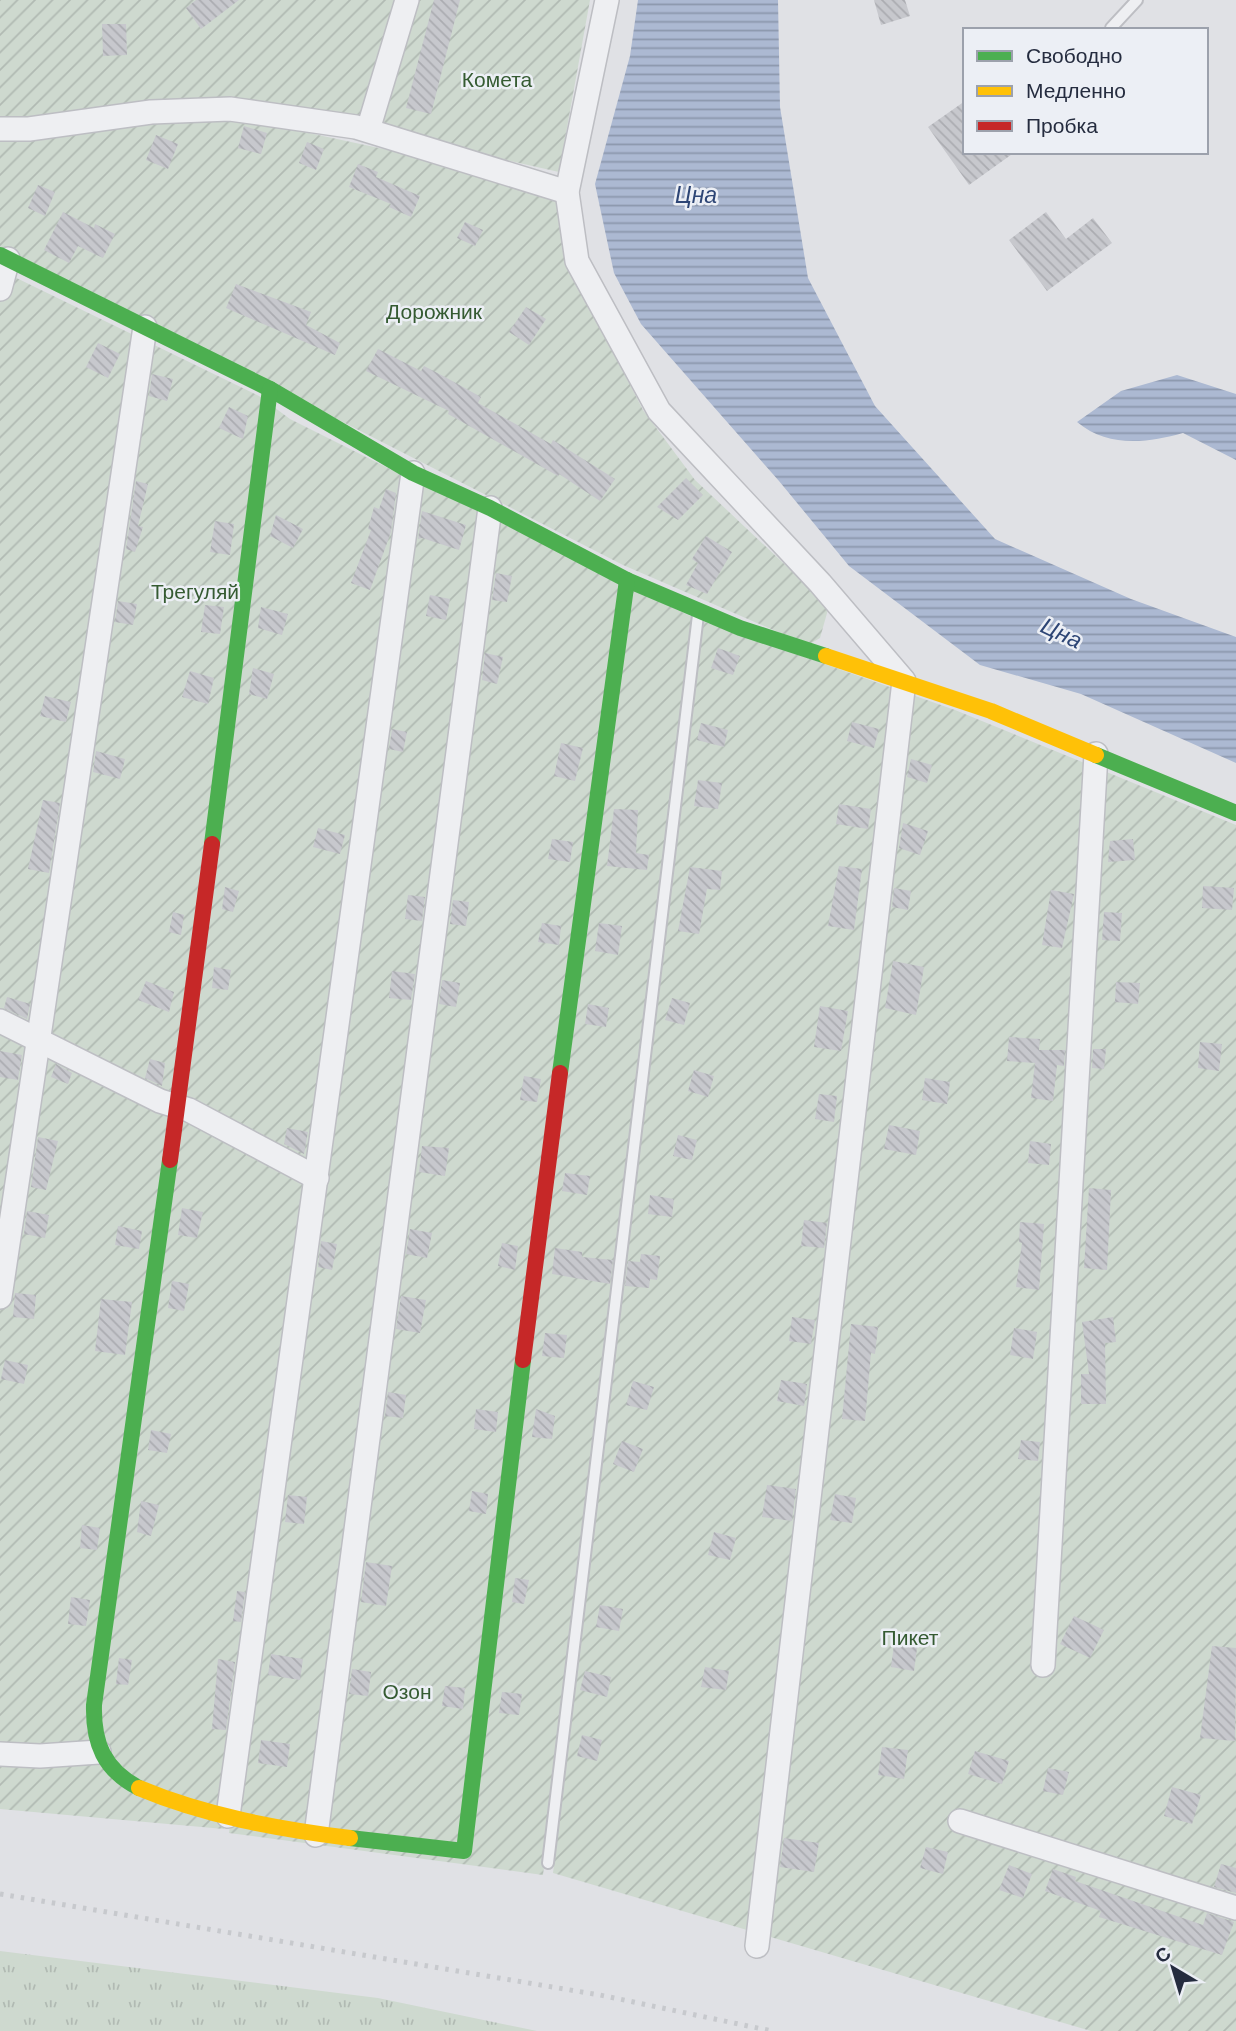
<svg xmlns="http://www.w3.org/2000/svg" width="1236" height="2031" font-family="Barlow,sans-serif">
  <defs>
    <pattern id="grass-tufts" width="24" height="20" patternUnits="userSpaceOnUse" patternTransform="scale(1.75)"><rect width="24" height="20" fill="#ced9cf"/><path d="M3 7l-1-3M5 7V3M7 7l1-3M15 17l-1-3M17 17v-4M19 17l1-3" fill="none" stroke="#b1bab3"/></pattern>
    <pattern id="garden-furrows" width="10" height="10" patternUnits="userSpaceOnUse" patternTransform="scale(1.75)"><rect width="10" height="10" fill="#ced9cf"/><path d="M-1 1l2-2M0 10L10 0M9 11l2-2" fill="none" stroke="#b1bab3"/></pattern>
    <pattern id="water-rules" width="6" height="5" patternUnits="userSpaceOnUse" patternTransform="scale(1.75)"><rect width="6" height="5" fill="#acb9d2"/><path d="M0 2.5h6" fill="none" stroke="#8c97ac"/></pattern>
    <pattern id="building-back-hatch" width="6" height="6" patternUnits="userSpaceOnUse" patternTransform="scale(1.75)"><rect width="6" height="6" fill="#c7c8cd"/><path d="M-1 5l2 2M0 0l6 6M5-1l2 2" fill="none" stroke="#abacb1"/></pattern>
  </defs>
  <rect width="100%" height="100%" fill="#e0e1e5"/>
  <!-- grass -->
  <polygon fill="url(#grass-tufts)" points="0,1951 378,1998 537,2031 0,2031"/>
  <!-- garden -->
  <g fill="url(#garden-furrows)">
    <polygon points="0,0 590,0 559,172 229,97 0,119"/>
    <polygon points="234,117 393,151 557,198 570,267 643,410 695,480 829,606 820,638 808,645 623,565 0,247 0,135 89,124"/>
    <polygon points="0,270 259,396 290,419 406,477 224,1829 0,1809"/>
    <polygon points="419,482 694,618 543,1875 229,1833"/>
    <polygon points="702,621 955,710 1236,825 1236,2031 1091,2031 553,1873"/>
  </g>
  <!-- water -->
  <g fill="url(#water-rules)">
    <polygon points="638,0 778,0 780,107 808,278 875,406 995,539 1131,599 1236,637 1236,763 1081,694 980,665 849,566 779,481 641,324 614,273 595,184 630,56"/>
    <path d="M1177 375 1236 394V460L1183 433C1147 443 1108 448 1077 422L1121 391Z"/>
  </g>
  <!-- building -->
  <g fill="url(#building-back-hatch)">
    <polygon points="196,0 239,0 201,29 186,8"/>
    <polygon points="434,0 460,0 431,114 406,108"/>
    <polygon points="874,0 905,0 910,16 881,25"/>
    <polygon points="102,24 126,24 127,55 103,56"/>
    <polygon points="965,101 965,152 1015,152 969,185 928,127"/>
    <polygon points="244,126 267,133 261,154 238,148"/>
    <polygon points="156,135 178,144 168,169 146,160"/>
    <polygon points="307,142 324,149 316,170 299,163"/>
    <polygon points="358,164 378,172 376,177 420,196 411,217 389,207 391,204 349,187"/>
    <polygon points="38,185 55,192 45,216 28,208"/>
    <polygon points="63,212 94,228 95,224 115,234 103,258 78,246 69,263 44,250"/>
    <polygon points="1046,212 1066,239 1093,218 1112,243 1047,291 1009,240"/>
    <polygon points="465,222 483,230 475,246 457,238"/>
    <polygon points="236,284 311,312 306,325 340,343 335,355 226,308"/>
    <polygon points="526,307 546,319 529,345 509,332"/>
    <polygon points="98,343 120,354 108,378 86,367"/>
    <polygon points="378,349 421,371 424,366 445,377 481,397 478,403 551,444 553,440 615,479 600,501 559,474 558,476 448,414 449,411 366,371"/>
    <polygon points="152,374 173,379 167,401 149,396"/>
    <polygon points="229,407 248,416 243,439 219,428"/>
    <polygon points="686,478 703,495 678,520 657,507"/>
    <polygon points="136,481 148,484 138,526 143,527 135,552 126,549"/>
    <polygon points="386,489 396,493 391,532 370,590 351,583 371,530 368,529 374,507 379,509"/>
    <polygon points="422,511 466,525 459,550 422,538 418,539"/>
    <polygon points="276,515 303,529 293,548 270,536"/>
    <polygon points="215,521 234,524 230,555 210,552"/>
    <polygon points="706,536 732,552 707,594 686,585 698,563 692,559"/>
    <polygon points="496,573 512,576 507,602 492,600"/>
    <polygon points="430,595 450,599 446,620 426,616"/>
    <polygon points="118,601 137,604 133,625 115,622"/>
    <polygon points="205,605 224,607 220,634 201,632"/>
    <polygon points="261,607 288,614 282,635 258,628"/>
    <polygon points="718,648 740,656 733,675 711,668"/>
    <polygon points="485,653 503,657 497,684 482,680"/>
    <polygon points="253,668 274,674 267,699 249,694"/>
    <polygon points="190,671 214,678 208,704 182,697"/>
    <polygon points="45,696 71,702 66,722 40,716"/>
    <polygon points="852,722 879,729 874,748 847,741"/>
    <polygon points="701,723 728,730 724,747 697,740"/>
    <polygon points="392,729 407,732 403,752 389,749"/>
    <polygon points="561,743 583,748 575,781 554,776"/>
    <polygon points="96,751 125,759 120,779 93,772"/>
    <polygon points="911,759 932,765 927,783 907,777"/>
    <polygon points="698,780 722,783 718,809 694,806"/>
    <polygon points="43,800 60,803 49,873 28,869"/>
    <polygon points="839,804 871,809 868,829 836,824"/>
    <polygon points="614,809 638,810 636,853 649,855 647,870 607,866"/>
    <polygon points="903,823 928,831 920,855 899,848"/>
    <polygon points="318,828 345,835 340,854 313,847"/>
    <polygon points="552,839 573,842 570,862 548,859"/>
    <polygon points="1133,839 1135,860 1108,862 1110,841"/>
    <polygon points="839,866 862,869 854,930 828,926"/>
    <polygon points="690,867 722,871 720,890 707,889 699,934 678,931"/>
    <polygon points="1203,886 1234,888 1232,910 1202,908"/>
    <polygon points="225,887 239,891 233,912 222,909"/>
    <polygon points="894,888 911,891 908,910 892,907"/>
    <polygon points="1051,890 1074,894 1062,948 1042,945"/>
    <polygon points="408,895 425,897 422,921 405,919"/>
    <polygon points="453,900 469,902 466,926 450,924"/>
    <polygon points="173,912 184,915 181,935 169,932"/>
    <polygon points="1104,912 1122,913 1120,941 1102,940"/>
    <polygon points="542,923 561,926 559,945 538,942"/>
    <polygon points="599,923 622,926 618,955 595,951"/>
    <polygon points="893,961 924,967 916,1015 885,1008"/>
    <polygon points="214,967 231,970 228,990 212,988"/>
    <polygon points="392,971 415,974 411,1000 389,998"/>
    <polygon points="442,980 460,983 456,1007 439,1004"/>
    <polygon points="146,981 174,992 169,1012 138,1000"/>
    <polygon points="1116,982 1140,983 1138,1004 1115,1002"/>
    <polygon points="7,997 30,1004 27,1019 4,1008"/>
    <polygon points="672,998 690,1003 684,1025 665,1020"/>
    <polygon points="588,1004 609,1008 606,1027 585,1024"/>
    <polygon points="820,1006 848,1011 841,1051 814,1047"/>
    <polygon points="1009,1037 1040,1039 1039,1050 1065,1050 1064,1066 1057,1065 1053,1101 1031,1098 1035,1063 1007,1061"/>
    <polygon points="1200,1042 1222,1044 1219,1071 1198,1068"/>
    <polygon points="1093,1049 1106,1049 1104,1069 1092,1068"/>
    <polygon points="0,1051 22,1055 18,1080 0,1077"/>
    <polygon points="150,1059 165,1063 162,1086 145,1078"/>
    <polygon points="56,1064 72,1073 68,1084 51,1077"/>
    <polygon points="694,1070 714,1076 708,1097 688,1091"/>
    <polygon points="524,1076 541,1079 537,1102 520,1100"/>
    <polygon points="925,1078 950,1082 947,1104 922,1100"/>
    <polygon points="819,1094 837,1096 834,1122 815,1119"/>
    <polygon points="889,1125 920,1131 916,1155 884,1149"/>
    <polygon points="287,1128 308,1132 304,1154 284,1144"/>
    <polygon points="678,1135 697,1140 692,1160 673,1156"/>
    <polygon points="38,1137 58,1141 46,1190 31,1187"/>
    <polygon points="1030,1141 1051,1144 1049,1165 1028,1163"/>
    <polygon points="422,1146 449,1148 445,1176 419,1172"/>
    <polygon points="565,1173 590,1176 587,1195 562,1191"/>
    <polygon points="1089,1188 1111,1190 1107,1270 1084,1268"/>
    <polygon points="650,1195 674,1199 672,1217 648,1214"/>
    <polygon points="182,1208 203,1212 197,1238 178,1235"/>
    <polygon points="27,1211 49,1215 45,1238 24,1234"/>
    <polygon points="804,1220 827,1223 824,1248 801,1246"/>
    <polygon points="1020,1222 1044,1224 1039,1290 1016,1287 1022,1243 1019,1242"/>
    <polygon points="118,1226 142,1231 139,1249 115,1245"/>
    <polygon points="410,1229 432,1233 427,1258 406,1254"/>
    <polygon points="321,1241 337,1244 332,1270 318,1267"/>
    <polygon points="502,1243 518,1246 515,1270 498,1266"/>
    <polygon points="555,1248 582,1252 582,1257 613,1260 610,1284 552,1274"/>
    <polygon points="641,1254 660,1256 657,1280 650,1279 649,1288 625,1286 628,1261 640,1262"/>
    <polygon points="172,1281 189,1284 184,1311 168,1308"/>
    <polygon points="15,1293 36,1295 34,1319 13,1317"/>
    <polygon points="401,1296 426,1300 420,1333 396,1329"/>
    <polygon points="101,1299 132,1302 125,1355 95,1351"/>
    <polygon points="792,1317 815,1320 811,1344 789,1341"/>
    <polygon points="1113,1317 1116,1342 1105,1343 1106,1404 1081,1404 1081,1374 1089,1374 1082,1322"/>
    <polygon points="851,1324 878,1327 875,1354 871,1353 865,1421 842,1419"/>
    <polygon points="1014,1328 1037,1332 1033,1359 1010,1355"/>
    <polygon points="545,1333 567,1335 564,1358 542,1356"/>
    <polygon points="5,1360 28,1365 24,1384 1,1379"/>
    <polygon points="781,1380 807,1384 804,1406 777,1401"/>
    <polygon points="633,1381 654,1387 647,1410 626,1405"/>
    <polygon points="388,1392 406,1395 403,1418 385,1416"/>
    <polygon points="476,1409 498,1412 496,1432 474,1429"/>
    <polygon points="536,1409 555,1416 552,1439 532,1437"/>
    <polygon points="151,1430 171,1434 167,1453 148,1450"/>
    <polygon points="1021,1440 1040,1442 1038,1461 1018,1459"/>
    <polygon points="622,1441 643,1449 634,1472 613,1464"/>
    <polygon points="767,1485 796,1489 792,1521 762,1517"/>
    <polygon points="472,1491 488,1494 486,1514 469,1511"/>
    <polygon points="835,1494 856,1498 852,1523 830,1520"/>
    <polygon points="288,1495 307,1497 304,1524 285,1522"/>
    <polygon points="141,1501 159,1505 151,1536 137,1532"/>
    <polygon points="82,1525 100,1528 97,1550 80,1548"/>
    <polygon points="714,1532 736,1538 730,1560 708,1555"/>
    <polygon points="366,1562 392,1566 386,1606 361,1602"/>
    <polygon points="515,1578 529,1580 524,1604 512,1602"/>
    <polygon points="237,1591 245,1592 241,1622 233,1621"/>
    <polygon points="71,1597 90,1600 86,1626 68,1624"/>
    <polygon points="600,1605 623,1609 619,1631 596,1627"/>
    <polygon points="1074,1616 1104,1630 1090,1658 1060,1644"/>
    <polygon points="895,1637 918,1641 914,1671 891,1667"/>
    <polygon points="1212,1646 1236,1648 1235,1741 1200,1738"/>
    <polygon points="271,1654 303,1659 300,1680 268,1675"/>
    <polygon points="119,1658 132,1660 128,1685 116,1684"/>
    <polygon points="218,1659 235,1662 226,1730 212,1729"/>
    <polygon points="705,1667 729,1671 726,1690 701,1687"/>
    <polygon points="352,1669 371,1672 368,1696 349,1694"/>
    <polygon points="585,1671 611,1677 607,1697 580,1690"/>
    <polygon points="445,1686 465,1688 463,1709 442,1706"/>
    <polygon points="502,1692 522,1694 519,1715 499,1713"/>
    <polygon points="582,1735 602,1740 597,1761 577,1756"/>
    <polygon points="261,1740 290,1744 287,1767 258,1763"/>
    <polygon points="882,1747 908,1750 904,1779 878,1775"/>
    <polygon points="975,1751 1009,1761 1002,1784 968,1774"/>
    <polygon points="1048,1768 1069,1772 1063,1795 1043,1791"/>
    <polygon points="1172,1787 1201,1795 1192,1824 1164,1816"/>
    <polygon points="784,1838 819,1843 814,1872 780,1867"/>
    <polygon points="926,1847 948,1852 943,1874 920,1868"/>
    <polygon points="1221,1864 1236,1868 1236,1893 1214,1887"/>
    <polygon points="1009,1865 1032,1874 1023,1898 999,1890"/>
    <polygon points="1053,1869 1076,1877 1075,1881 1203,1925 1207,1913 1234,1922 1222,1955 1099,1917 1101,1911 1045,1891"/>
  </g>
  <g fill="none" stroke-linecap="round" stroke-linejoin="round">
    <!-- lane casing -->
    <g stroke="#bdbec3" stroke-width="14">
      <g id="lane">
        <polyline points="1111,28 1137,0"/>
        <polyline points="548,1863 698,615"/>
      </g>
    </g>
    <!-- street casing -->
    <g stroke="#bdbec3" stroke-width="26">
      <g id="street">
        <polyline points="607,0 567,192 577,261 659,411 820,583 904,681 757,1946"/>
        <polyline points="0,129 29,129 151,112 230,109 356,127 567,192"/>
        <polyline points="368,130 407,0"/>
        <polyline points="0,289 8,259"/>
        <polyline points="0,1021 160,1101 189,1110 317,1178"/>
        <polyline points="0,1297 145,327"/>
        <polyline points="1043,1665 1096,754"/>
        <polyline points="0,1754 40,1756 99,1752"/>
        <polyline points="228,1816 413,473"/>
        <polyline points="960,1821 1236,1908"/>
        <polyline points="316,1835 490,508"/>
      </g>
    </g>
    <!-- lane -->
    <use href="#lane" stroke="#eeeff2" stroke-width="10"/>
    <!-- street -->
    <use href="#street" stroke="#eeeff2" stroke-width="23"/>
    <!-- fast -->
    <g stroke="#4caf50" stroke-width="16">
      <polyline points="0,255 270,389 413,473 490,508 627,580 740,628 826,656"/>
      <polyline points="1096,755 1236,813"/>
      <polyline points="212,844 270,389"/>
      <polyline points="560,1073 627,580"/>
      <path d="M139 1788C104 1770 93 1743 94 1705L170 1160"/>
      <polyline points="350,1838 464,1851 523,1360"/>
    </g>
    <!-- slow -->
    <g stroke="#ffc107" stroke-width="16">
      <polyline points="826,656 991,711 1096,755"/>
      <path d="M139 1788C206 1816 278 1829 350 1838"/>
    </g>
    <!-- jam -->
    <g stroke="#c62828" stroke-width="16">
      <polyline points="170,1160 212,844"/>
      <polyline points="523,1360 560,1073"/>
    </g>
    <!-- rail -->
    <polyline stroke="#c7c9cd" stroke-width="5" stroke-dasharray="3.5 7" stroke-linecap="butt" points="0,1894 600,1995 772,2031"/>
  </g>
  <g text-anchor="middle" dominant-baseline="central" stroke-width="5" stroke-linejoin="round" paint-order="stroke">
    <!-- park labels -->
    <g font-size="21" fill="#355b32" stroke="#eceff5">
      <text x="497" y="78">Комета</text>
      <text x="434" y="310">Дорожник</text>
      <text x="195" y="590">Трегуляй</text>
      <text x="910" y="1636">Пикет</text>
      <text x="407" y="1690">Озон</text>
    </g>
    <!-- water labels -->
    <g font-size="23" font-style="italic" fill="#2d4575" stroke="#eceff5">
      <text x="696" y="194">Цна</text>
      <text transform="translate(1062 632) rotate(25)">Цна</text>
    </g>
  </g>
  <!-- legend -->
  <rect x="963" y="28" width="245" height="126" fill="#eceff5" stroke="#9ca1ac" stroke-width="2"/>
  <rect x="977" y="51" width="35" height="10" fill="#4caf50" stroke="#9ca1ac" stroke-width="2"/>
  <text x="1026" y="63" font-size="21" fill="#252c3f">Свободно</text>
  <rect x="977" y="86" width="35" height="10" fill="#ffc107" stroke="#9ca1ac" stroke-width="2"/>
  <text x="1026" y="98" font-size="21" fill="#252c3f">Медленно</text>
  <rect x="977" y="121" width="35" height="10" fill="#c62828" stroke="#9ca1ac" stroke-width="2"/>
  <text x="1026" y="133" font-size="21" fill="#252c3f">Пробка</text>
  <!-- north arrow -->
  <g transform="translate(1173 1968) rotate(322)" stroke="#eceff5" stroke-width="5" paint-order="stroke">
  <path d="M0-5L12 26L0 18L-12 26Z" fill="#252c3f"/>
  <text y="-10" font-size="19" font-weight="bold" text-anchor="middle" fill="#252c3f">С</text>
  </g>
</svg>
